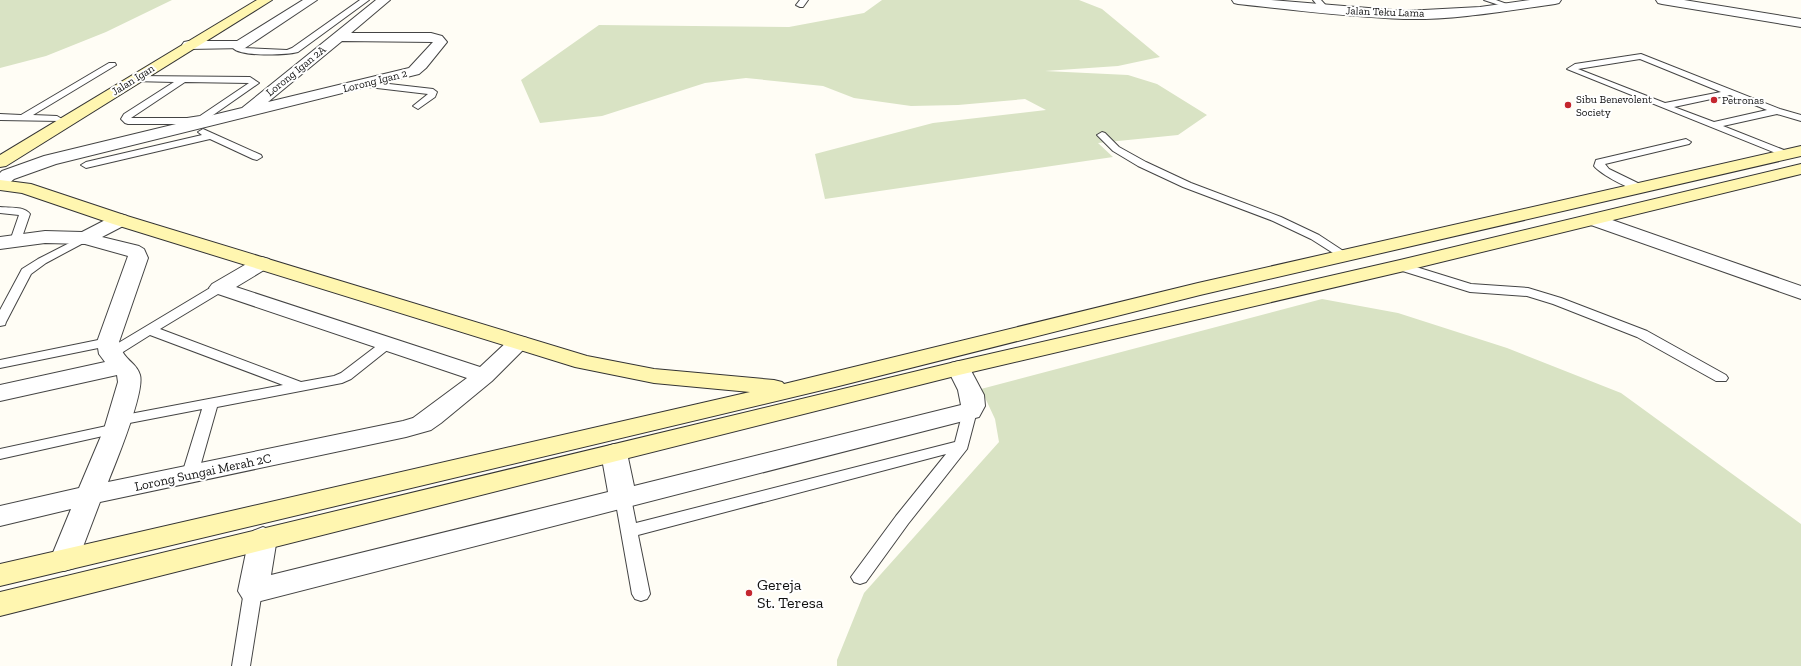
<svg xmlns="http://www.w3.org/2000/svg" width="1801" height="666" font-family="'Zilla Slab',serif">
  <rect width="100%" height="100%" fill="#fffdf5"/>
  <!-- cemetery -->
  <g fill="#d9e3c4">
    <polygon points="0,0 172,0 106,32 46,56 0,68"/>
    <polygon points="882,0 1079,0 1102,9 1160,57 1118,66 1045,71 1128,75 1157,84 1207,115 1178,135 1098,143 1113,157 825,199 815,154 933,123 1046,110 1025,99 958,105 911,106 854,98 823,86 746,78 705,83 602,116 540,123 521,80 599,25 789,27 864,13"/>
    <polygon points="1322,299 1398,313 1507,348 1621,393 1801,524 1801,666 837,666 837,660 864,593 999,442 995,419 981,389"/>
  </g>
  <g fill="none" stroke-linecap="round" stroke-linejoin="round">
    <!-- lane casing -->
    <g stroke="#444" stroke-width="2">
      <g id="lane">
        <path d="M360 0H369L298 52C286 55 241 57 233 48L240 43 244 45 242 48 287 50 292 48Z"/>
        <polygon points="800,0 808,0 803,7 800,7 796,5"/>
        <polygon points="1313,0 1321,0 1330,10 1323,12"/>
        <polygon points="1484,0 1496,0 1515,7 1511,9"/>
        <path d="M1641 54 1780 109 1801 115V121L1777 114 1723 126 1789 152 1791 154 1786 157 1783 156 1567 69 1575 64ZM1640 59 1721 92 1665 103 1578 69ZM1730 95 1767 110 1714 122 1674 107Z"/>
        <polygon points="109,63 115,63 116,65 33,115 57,116 62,119 60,121 0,120 0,114 21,115"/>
        <path d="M136 76 250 77 259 83 206 120 187 124H128L125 123 121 119 124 114 174 82 133 81 132 79ZM185 82 249 83 200 116 187 118H131Z"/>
        <polygon points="363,81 433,89 437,92 435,97 418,109 413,106 428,94 360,86 359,84"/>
        <polygon points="203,129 261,155 262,157 257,160 253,159 210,139 86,168 81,165 86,162 202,135 198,132"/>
        <polygon points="1102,132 1105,133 1119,147 1146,162 1191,183 1281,217 1319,235 1351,256 1349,258 1341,258 1311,239 1273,221 1183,187 1138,166 1113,151 1097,135"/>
        <path d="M1686 139 1691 142 1689 144 1605 164 1609 169 1646 187 1647 189 1646 191C1636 194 1600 174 1594 166L1596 160Z"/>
        <path d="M0 207C10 208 24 206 30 214L20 243H12L10 241 19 215 0 213Z"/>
        <polygon points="85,235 89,236 91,238 89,240 46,263 31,274 6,322 5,325 0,326 0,310 22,269 38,259"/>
        <polygon points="1400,262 1471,284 1528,288 1561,298 1647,331 1726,375 1728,378 1726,381 1716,381 1637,337 1553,304 1527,296 1470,292 1396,269 1394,266 1396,263"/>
        <polygon points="219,284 223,285 225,288 223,291 160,329 301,382 334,376 341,373 383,341 393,341 395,344 351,379 342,383 217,407 198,474 195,478 190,479 185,478 182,474 202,409 119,425 114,423 112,420 114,417 283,385 150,335 115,357 105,357 103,354 105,351 215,285"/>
        <polygon points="108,338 113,339 115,342 113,345 0,368 0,360"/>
        <polygon points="970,406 975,408 977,411 967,449 908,524 866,582 860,584 854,582 851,577 896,516 946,454 638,535 650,594 647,599 641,601 635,599 632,594 615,498 617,494 623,492 629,494 631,498 636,523 955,442 963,411 965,408"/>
        <polygon points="116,424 121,426 123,429 121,432 0,459 0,449"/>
        <polygon points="253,584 259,586 262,591 250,666 232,666 244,591 247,586"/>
      </g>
    </g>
    <!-- street casing -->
    <g stroke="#444" stroke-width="2">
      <g id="street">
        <polygon points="303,0 317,0 245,48 189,49 184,48 182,45 184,42 189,41 237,41"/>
        <path d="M376 0H390L351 33H431L442 36 447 42 426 68 419 74 56 164 14 179 6 186 0 187V173L2 171 44 156 242 108ZM342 41 433 42 409 68 268 102Z"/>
        <path d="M1232 0H1271L1405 11 1480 7 1530 0H1561L1559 3 1555 4C1505 11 1455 20 1404 19 1349 17 1293 10 1238 4L1234 3Z"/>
        <polygon points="1656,0 1684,0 1801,19 1801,27 1662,4 1658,3"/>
        <path d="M120 214 127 216 129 220 127 224 102 237 139 246 144 249 148 258 119 342C123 361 136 361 140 375 145 392 116 462 108 482L403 421 413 418 467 378 212 292 209 288 212 284 255 259 262 257 269 259 272 263 269 267 236 287 480 367 511 338 519 336 527 338 530 343 492 381 441 423 431 430 406 437 100 502 78 560 74 568 64 571 54 568 50 560 71 509 0 526V506L79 488 104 429 118 382 117 375 0 401V385L105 362 99 354 97 342 128 256 85 244 45 243 0 249V237L45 231 82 232 113 216Z"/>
        <polygon points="1595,214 1801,286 1801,299 1588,224 1586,220 1588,216"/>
        <polygon points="959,361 967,363 984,395 985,406 979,417 253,603 243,599 238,591 249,538 253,531 263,527 273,531 277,538 271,575 608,492 601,453 605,447 614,444 623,447 627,453 634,486 961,405 958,390 947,368 951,363"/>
      </g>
    </g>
    <!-- secondary casing -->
    <g stroke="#333" stroke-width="2">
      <g id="secondary">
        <polygon points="257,0 272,0 6,166 0,167 0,155"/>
        <polygon points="1801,146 1801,156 1200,295 835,387 0,586 0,564 750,392 654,383 575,367 113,224 22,193 0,190 0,180 31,184 127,216 587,356 654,369 774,380 782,382 784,384 1198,283"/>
        <polygon points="1801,164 1801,174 1400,272 959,375 0,616 0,592 959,361 1400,260"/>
      </g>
    </g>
    <!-- lane -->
    <use href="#lane" fill="#fff" fill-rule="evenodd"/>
    <!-- street -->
    <use href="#street" fill="#fff" fill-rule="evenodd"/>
    <!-- secondary -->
    <use href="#secondary" fill="#fff6b0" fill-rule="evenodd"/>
  </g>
  <!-- markers -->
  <g fill="#c4262e" stroke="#fff" stroke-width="1.5">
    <circle cx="1714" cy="100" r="4"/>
    <circle cx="1568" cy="105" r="4"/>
    <circle cx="749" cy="593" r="4"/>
  </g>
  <g text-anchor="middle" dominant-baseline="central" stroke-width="4" stroke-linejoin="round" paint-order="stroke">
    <!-- far-street labels -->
    <g font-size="11" fill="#111" stroke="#fff">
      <text transform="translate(1385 12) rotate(2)">Jalan Teku Lama</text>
      <text transform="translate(296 71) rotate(-39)">Lorong Igan 2A</text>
      <text transform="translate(133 80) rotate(-32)">Jalan Igan</text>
      <text transform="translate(375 81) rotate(-14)">Lorong Igan 2</text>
    </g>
    <!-- far-poi labels -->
    <g font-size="11" fill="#111" stroke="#fff" text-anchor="start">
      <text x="1576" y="99">Sibu Benevolent<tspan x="1576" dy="13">Society</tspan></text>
      <text x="1722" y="100">Petronas</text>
    </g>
    <!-- street labels -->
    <g font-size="13" fill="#111" stroke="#fff">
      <text transform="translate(203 472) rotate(-12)">Lorong Sungai Merah 2C</text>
    </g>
    <!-- near-poi labels -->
    <g font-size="16" fill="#111" stroke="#fff" text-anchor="start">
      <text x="757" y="584">Gereja<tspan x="757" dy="18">St. Teresa</tspan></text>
    </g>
  </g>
</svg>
